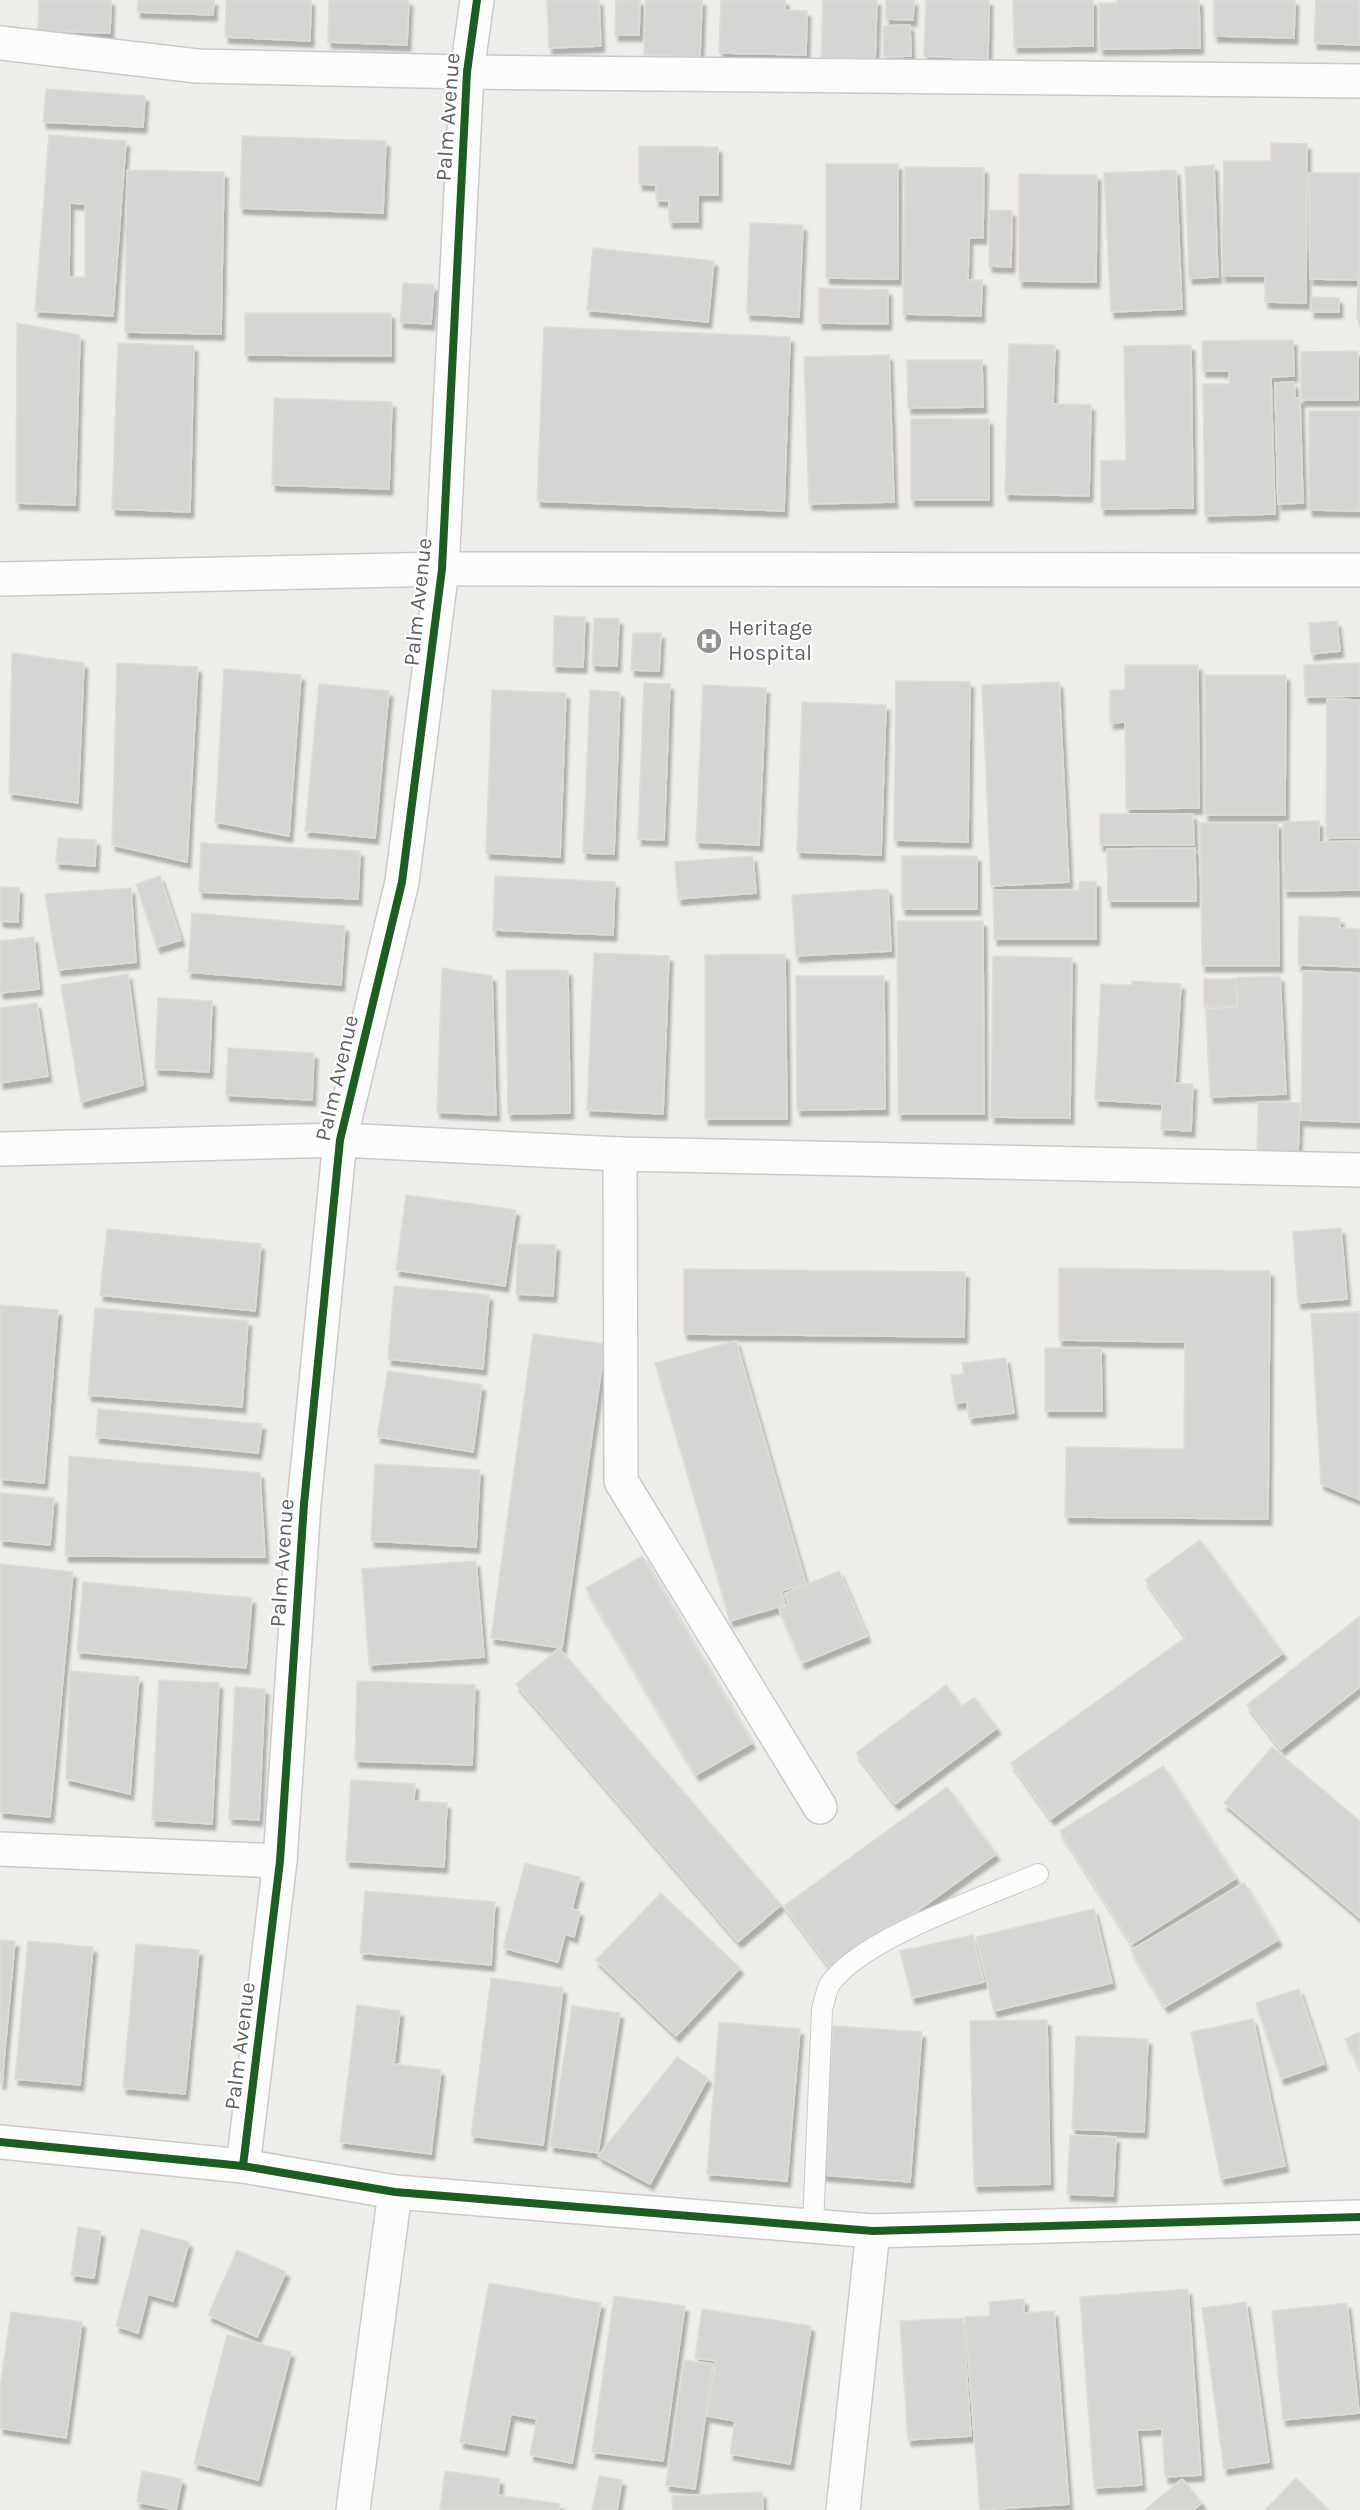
<svg xmlns="http://www.w3.org/2000/svg" width="1360" height="2510" font-family="Karla,sans-serif">
  <defs>
    <filter id="shadow"><feDropShadow dx="3.5" dy="6" stdDeviation="1.5" flood-color="#0004"/></filter>
  </defs>
  <rect width="100%" height="100%" fill="#efede9"/>
  <!-- building -->
  <g fill="#d6d5d3" stroke="#dedcd8" stroke-width="1.5" fill-rule="evenodd" filter="url(#shadow)">
    <polygon points="39,0 111,0 110,33 38,31"/>
    <polygon points="138,0 214,0 213,15 137,12"/>
    <polygon points="226,0 311,0 310,41 225,37"/>
    <polygon points="329,0 409,0 407,45 328,42"/>
    <polygon points="547,0 599,0 601,46 549,48"/>
    <polygon points="616,0 640,0 639,35 615,35"/>
    <polygon points="646,0 702,0 700,57 644,55"/>
    <polygon points="721,0 785,0 785,10 807,11 806,55 719,53"/>
    <polygon points="823,0 877,0 875,64 821,63"/>
    <polygon points="886,0 914,0 913,20 886,19"/>
    <polygon points="926,0 989,0 988,59 924,56"/>
    <polygon points="1013,0 1093,0 1093,46 1014,47"/>
    <polygon points="1117,0 1199,0 1200,48 1100,49 1099,3 1117,3"/>
    <polygon points="1214,0 1295,0 1294,38 1214,36"/>
    <polygon points="1316,0 1360,0 1360,45 1314,43"/>
    <polygon points="910,25 911,56 884,57 883,26"/>
    <polygon points="46,89 145,96 143,127 43,122"/>
    <path d="M49 135 126 141 113 316 35 311ZM70 203 85 204V277H69Z"/>
    <polygon points="242,136 386,141 383,213 240,208"/>
    <polygon points="1271,143 1307,144 1306,303 1265,302 1265,276 1222,276 1224,161 1271,161"/>
    <polygon points="639,146 718,147 718,195 698,195 698,222 669,222 669,201 656,200 656,185 639,184"/>
    <polygon points="826,164 898,164 898,279 826,278"/>
    <polygon points="1214,165 1218,277 1189,278 1185,167"/>
    <polygon points="905,167 984,168 983,238 969,238 968,280 982,280 981,316 903,314"/>
    <polygon points="127,170 224,172 221,334 125,332"/>
    <polygon points="1176,170 1182,309 1111,312 1104,173"/>
    <polygon points="1309,173 1360,173 1360,319 1357,319 1358,280 1310,279"/>
    <polygon points="1019,174 1097,175 1096,282 1019,281"/>
    <polygon points="990,210 1012,211 1011,267 989,266"/>
    <polygon points="750,223 803,225 799,317 747,314"/>
    <polygon points="593,248 714,261 708,322 587,310"/>
    <polygon points="403,283 434,285 431,324 400,322"/>
    <polygon points="819,288 888,290 888,324 819,323"/>
    <polygon points="1312,297 1339,298 1339,312 1311,312"/>
    <polygon points="245,313 391,313 391,356 245,355"/>
    <polygon points="17,323 80,335 75,505 16,503"/>
    <polygon points="544,327 790,337 784,511 537,501"/>
    <polygon points="1293,340 1294,376 1271,377 1275,514 1205,516 1203,384 1230,384 1229,371 1203,371 1202,341"/>
    <polygon points="118,343 194,346 190,512 112,509"/>
    <polygon points="1009,344 1055,345 1053,404 1091,405 1089,496 1005,494"/>
    <polygon points="1191,345 1193,508 1101,509 1101,461 1126,460 1124,346"/>
    <polygon points="1358,351 1358,400 1301,400 1301,352"/>
    <polygon points="889,355 894,502 809,504 804,357"/>
    <polygon points="907,360 982,360 983,407 908,408"/>
    <polygon points="1294,382 1295,398 1300,398 1303,503 1278,504 1275,383"/>
    <polygon points="274,398 392,402 389,489 272,485"/>
    <polygon points="1309,411 1360,411 1360,511 1309,510"/>
    <rect x="911" y="419" width="78" height="81"/>
    <polygon points="554,616 585,617 583,667 553,666"/>
    <polygon points="594,618 619,619 617,666 592,665"/>
    <polygon points="1337,621 1340,651 1311,654 1309,623"/>
    <polygon points="633,633 661,633 659,671 631,670"/>
    <polygon points="12,653 84,663 78,803 9,793"/>
    <polygon points="117,663 198,667 187,862 112,845"/>
    <polygon points="1360,663 1360,696 1305,697 1304,665"/>
    <polygon points="1125,665 1198,665 1199,808 1126,809 1125,722 1110,723 1110,690 1125,690"/>
    <polygon points="224,669 301,675 289,836 215,822"/>
    <polygon points="1205,675 1286,675 1285,815 1205,815"/>
    <polygon points="896,681 970,682 968,842 894,840"/>
    <polygon points="1059,682 1069,882 991,886 982,685"/>
    <polygon points="644,683 670,684 664,840 638,839"/>
    <polygon points="319,684 389,691 375,838 305,831"/>
    <polygon points="703,685 766,688 759,845 696,842"/>
    <polygon points="492,690 566,693 560,857 486,853"/>
    <polygon points="590,690 620,692 614,854 583,853"/>
    <polygon points="1327,699 1360,700 1360,838 1326,838"/>
    <polygon points="802,702 886,705 881,855 797,852"/>
    <polygon points="1100,814 1193,814 1194,845 1100,845"/>
    <polygon points="1319,821 1319,842 1360,841 1360,890 1284,891 1283,822"/>
    <polygon points="1200,823 1278,823 1279,966 1202,966"/>
    <polygon points="58,838 96,840 95,866 56,863"/>
    <polygon points="201,843 360,851 358,899 199,892"/>
    <polygon points="1195,848 1196,901 1108,901 1107,849"/>
    <polygon points="753,856 756,893 678,899 675,862"/>
    <rect x="902" y="856" width="75" height="53"/>
    <polygon points="160,876 181,940 157,947 136,884"/>
    <polygon points="495,876 615,882 613,935 493,930"/>
    <polygon points="1096,881 1096,939 994,939 993,890 1079,890 1079,882"/>
    <polygon points="0,887 19,888 18,922 0,921"/>
    <polygon points="131,888 136,962 58,970 45,894"/>
    <polygon points="888,889 891,951 796,956 792,895"/>
    <polygon points="192,913 345,926 341,985 188,972"/>
    <polygon points="1299,916 1340,918 1340,928 1360,929 1360,967 1298,965"/>
    <polygon points="897,921 983,921 984,1114 898,1114"/>
    <polygon points="34,937 39,989 0,993 0,941"/>
    <polygon points="594,953 669,956 663,1114 587,1110"/>
    <polygon points="785,954 787,1119 705,1119 705,955"/>
    <polygon points="993,956 1072,958 1070,1118 991,1117"/>
    <polygon points="442,968 492,976 496,1115 437,1112"/>
    <polygon points="506,970 568,970 570,1113 508,1114"/>
    <polygon points="1303,971 1360,973 1360,1122 1301,1120"/>
    <polygon points="128,974 143,1085 81,1102 61,985"/>
    <polygon points="796,976 884,976 885,1109 797,1110"/>
    <polygon points="1280,976 1286,1094 1210,1097 1206,1009 1238,1007 1236,978"/>
    <polygon points="1204,979 1236,979 1237,1006 1204,1007"/>
    <polygon points="1132,981 1181,984 1175,1083 1193,1084 1191,1131 1161,1129 1162,1104 1095,1100 1101,984 1132,985"/>
    <polygon points="158,998 212,1001 209,1072 155,1069"/>
    <polygon points="37,1003 48,1076 0,1083 0,1008"/>
    <polygon points="228,1048 314,1053 312,1100 226,1095"/>
    <polygon points="1258,1102 1300,1103 1298,1152 1257,1151"/>
    <polygon points="406,1195 516,1210 505,1286 396,1270"/>
    <polygon points="1341,1228 1347,1299 1298,1303 1293,1232"/>
    <polygon points="107,1229 261,1244 255,1311 100,1295"/>
    <polygon points="518,1244 556,1245 553,1296 516,1294"/>
    <polygon points="1059,1268 1270,1271 1268,1519 1065,1517 1066,1447 1184,1449 1185,1342 1059,1340"/>
    <polygon points="684,1269 965,1272 964,1337 684,1334"/>
    <polygon points="394,1286 489,1295 483,1369 388,1359"/>
    <polygon points="0,1305 58,1310 44,1483 0,1479"/>
    <polygon points="95,1308 248,1321 242,1407 88,1395"/>
    <polygon points="1360,1312 1360,1500 1321,1484 1311,1314"/>
    <polygon points="533,1334 605,1344 562,1648 491,1638"/>
    <polygon points="736,1341 806,1584 781,1591 785,1605 730,1621 655,1363"/>
    <polygon points="1045,1348 1101,1348 1102,1411 1045,1411"/>
    <polygon points="1006,1358 1014,1413 969,1418 967,1402 955,1403 951,1375 964,1374 962,1363"/>
    <polygon points="388,1371 482,1385 473,1452 377,1437"/>
    <polygon points="98,1409 262,1424 258,1453 96,1437"/>
    <polygon points="69,1456 260,1473 265,1557 65,1556"/>
    <polygon points="375,1464 480,1470 476,1547 371,1541"/>
    <polygon points="0,1493 54,1498 50,1545 0,1540"/>
    <polygon points="1200,1540 1283,1653 1051,1819 1011,1763 1186,1637 1145,1580"/>
    <polygon points="642,1556 752,1743 696,1775 586,1588"/>
    <polygon points="476,1561 484,1657 369,1665 362,1569"/>
    <polygon points="0,1564 73,1572 50,1817 0,1812"/>
    <polygon points="839,1571 867,1636 802,1663 779,1609 789,1604 784,1594"/>
    <polygon points="83,1582 252,1598 246,1668 77,1652"/>
    <polygon points="1360,1616 1360,1687 1281,1749 1247,1705"/>
    <polygon points="559,1648 781,1905 738,1942 516,1684"/>
    <polygon points="70,1671 139,1677 130,1794 66,1779"/>
    <polygon points="159,1680 219,1683 212,1824 152,1820"/>
    <polygon points="357,1681 475,1685 472,1765 355,1761"/>
    <polygon points="946,1685 962,1706 974,1697 997,1728 895,1804 856,1753"/>
    <polygon points="235,1687 265,1689 259,1820 229,1818"/>
    <polygon points="1272,1747 1360,1821 1360,1918 1224,1803"/>
    <polygon points="1163,1766 1236,1878 1132,1944 1060,1831"/>
    <polygon points="351,1780 415,1784 414,1801 447,1803 444,1867 346,1861"/>
    <polygon points="947,1787 996,1854 833,1972 784,1906"/>
    <polygon points="525,1863 580,1877 572,1909 580,1911 574,1937 565,1934 558,1962 503,1948"/>
    <polygon points="1244,1883 1278,1940 1165,2007 1131,1950"/>
    <polygon points="365,1891 495,1902 491,1965 360,1953"/>
    <polygon points="661,1893 740,1968 676,2036 596,1960"/>
    <polygon points="1094,1909 1112,1983 994,2011 976,1937"/>
    <polygon points="973,1935 984,1982 912,1998 900,1951"/>
    <polygon points="0,1940 15,1941 2,2083 0,2083"/>
    <polygon points="28,1941 93,1947 80,2085 15,2079"/>
    <polygon points="136,1944 199,1950 185,2094 123,2088"/>
    <polygon points="491,1978 563,1988 543,2145 471,2136"/>
    <polygon points="1299,1989 1324,2064 1281,2079 1256,2003"/>
    <polygon points="357,2005 400,2011 394,2064 441,2070 431,2154 340,2142"/>
    <polygon points="572,2006 620,2013 598,2153 550,2146"/>
    <polygon points="1253,2019 1285,2166 1221,2179 1191,2032"/>
    <polygon points="1047,2020 1050,2184 974,2186 970,2021"/>
    <polygon points="719,2022 800,2029 787,2181 707,2174"/>
    <polygon points="833,2026 922,2032 910,2182 822,2175"/>
    <polygon points="1360,2032 1360,2069 1345,2039"/>
    <polygon points="1076,2036 1148,2039 1144,2132 1072,2129"/>
    <polygon points="677,2057 708,2078 650,2184 598,2156"/>
    <polygon points="1070,2135 1116,2137 1113,2196 1067,2194"/>
    <polygon points="78,2227 101,2231 94,2278 71,2275"/>
    <polygon points="141,2229 189,2242 173,2301 148,2294 138,2333 116,2326"/>
    <polygon points="237,2250 286,2272 257,2337 208,2315"/>
    <polygon points="489,2283 601,2303 572,2463 530,2455 537,2419 511,2414 504,2450 460,2442"/>
    <polygon points="1188,2289 1201,2475 1165,2477 1162,2429 1137,2430 1142,2485 1094,2488 1080,2297"/>
    <polygon points="614,2296 685,2306 663,2461 592,2452"/>
    <polygon points="1024,2299 1024,2313 1054,2311 1069,2504 980,2510 965,2317 990,2316 989,2302"/>
    <polygon points="1246,2302 1269,2462 1224,2469 1202,2308"/>
    <polygon points="1347,2303 1359,2413 1283,2420 1272,2311"/>
    <polygon points="702,2309 811,2326 790,2464 730,2454 735,2421 707,2416 716,2361 695,2358"/>
    <polygon points="11,2312 82,2322 66,2438 0,2428 0,2387"/>
    <polygon points="963,2318 971,2436 908,2440 900,2321"/>
    <polygon points="227,2335 291,2352 258,2480 194,2463"/>
    <polygon points="684,2360 713,2364 695,2489 666,2485"/>
    <polygon points="142,2471 182,2479 176,2510 137,2502"/>
    <polygon points="445,2471 500,2479 498,2495 560,2504 559,2510 440,2510"/>
    <polygon points="599,2476 622,2480 617,2510 592,2510"/>
    <polygon points="1296,2478 1329,2510 1265,2510"/>
    <polygon points="1182,2479 1202,2503 1193,2510 1145,2510"/>
    <polygon points="762,2492 763,2510 673,2510 672,2496"/>
  </g>
  <g fill="none" stroke-linecap="round" stroke-linejoin="round">
    <!-- service casing -->
    <g stroke="#cacaca" stroke-width="22">
      <path id="service" d="M813 2226 822 2010C824 2002 826 1991 830 1984 862 1938 985 1897 1038 1874"/>
    </g>
    <!-- minor casing -->
    <g stroke="#cacaca" stroke-width="36">
      <g id="minor">
        <polyline points="0,43 197,66 467,72 1360,81"/>
        <polyline points="0,1149 340,1140 620,1154 1360,1170"/>
        <polyline points="620,1154 621,1481 820,1807"/>
        <polyline points="0,1849 280,1861"/>
        <polyline points="843,2510 873,2231"/>
      </g>
    </g>
    <!-- tertiary casing -->
    <g stroke="#cacaca" stroke-width="36">
      <g id="tertiary">
        <polyline points="0,579 442,569 1360,570"/>
        <polyline points="0,2142 243,2166 395,2192 873,2231 1360,2217"/>
        <polyline points="243,2166 280,1861 304,1504 340,1140 402,882 442,569 467,72 477,0"/>
        <polyline points="353,2510 395,2192"/>
      </g>
    </g>
    <!-- service -->
    <use href="#service" stroke="#fdfcfc" stroke-width="20"/>
    <!-- minor -->
    <use href="#minor" stroke="#fdfcfc" stroke-width="33"/>
    <!-- tertiary -->
    <use href="#tertiary" stroke="#fdfcfc" stroke-width="33"/>
    <!-- cycleway casing -->
    <g stroke="#fff" stroke-width="11">
      <g id="cycleway">
        <polyline points="0,2142 243,2166 395,2192 873,2231 1360,2217"/>
        <polyline points="243,2166 280,1861 304,1504 340,1140 402,882 442,569 467,72 477,0"/>
      </g>
    </g>
    <!-- cycleway -->
    <use href="#cycleway" stroke="#1b5e20" stroke-width="8"/>
  </g>
  <!-- icons -->
  <defs>
    <g id="hospital-disc" transform="scale(1.35)"><circle r="9.5" fill="#919394" stroke="#fff"/><path d="M-5-5h3v3.5h4V-5h3V5h-3V1.5h-4V5h-3Z" fill="#fff"/></g>
  </defs>
  <g fill-rule="evenodd">
    <use href="#hospital-disc" x="709" y="641"/>
  </g>
  <g text-anchor="middle" dominant-baseline="central" stroke-width="4.5" stroke-linejoin="round" paint-order="stroke">
    <!-- street labels -->
    <g font-size="22" fill="#5e6367" stroke="#fff">
      <text transform="translate(448 117) rotate(-86)">Palm Avenue</text>
      <text transform="translate(418 602) rotate(-84)">Palm Avenue</text>
      <text transform="translate(337 1078) rotate(-77)">Palm Avenue</text>
      <text transform="translate(282 1563) rotate(-86)">Palm Avenue</text>
      <text transform="translate(240 2046) rotate(-83)">Palm Avenue</text>
    </g>
    <!-- poi labels -->
    <g font-size="22" fill="#5e6367" stroke="#fff" text-anchor="start">
      <text x="728" y="628">Heritage<tspan x="728" dy="25">Hospital</tspan></text>
    </g>
  </g>
</svg>
